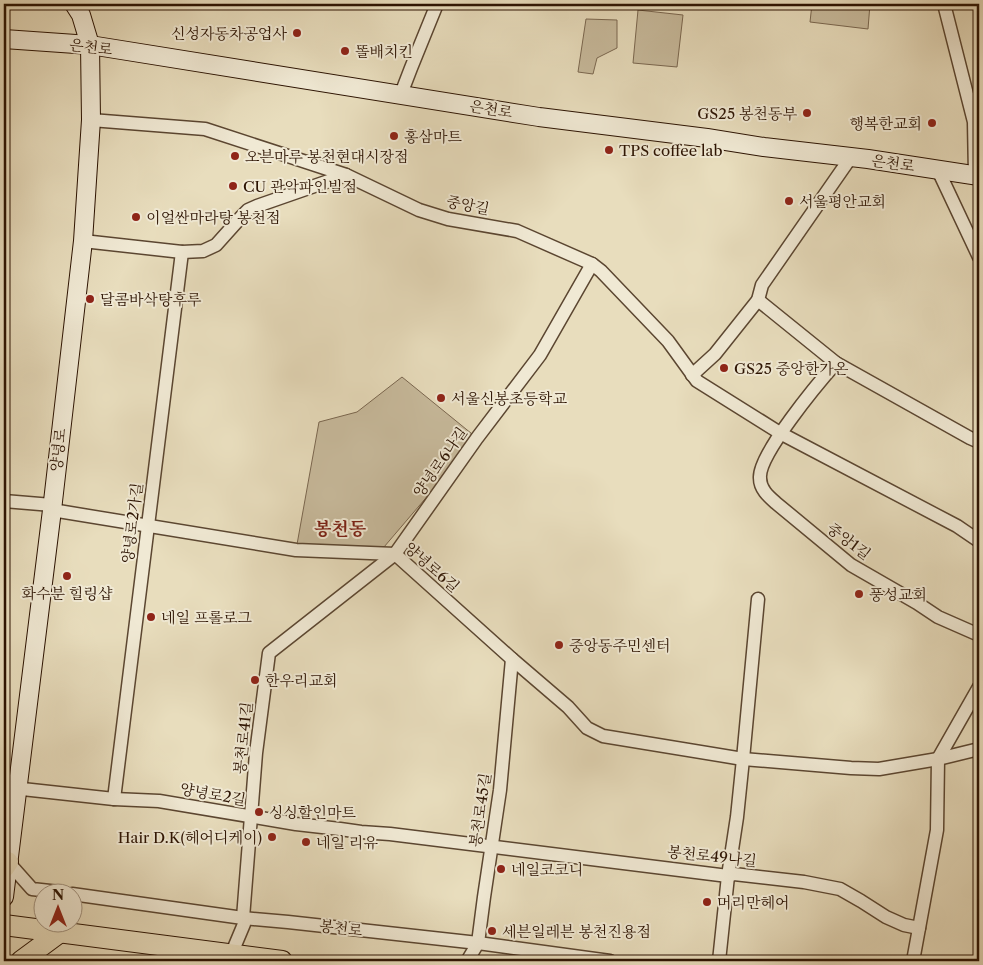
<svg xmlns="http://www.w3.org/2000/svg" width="983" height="965" font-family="'Libre Caslon Text','Noto Serif KR',serif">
  <rect width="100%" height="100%" fill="#e8ddbd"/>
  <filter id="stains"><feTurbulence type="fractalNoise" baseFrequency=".004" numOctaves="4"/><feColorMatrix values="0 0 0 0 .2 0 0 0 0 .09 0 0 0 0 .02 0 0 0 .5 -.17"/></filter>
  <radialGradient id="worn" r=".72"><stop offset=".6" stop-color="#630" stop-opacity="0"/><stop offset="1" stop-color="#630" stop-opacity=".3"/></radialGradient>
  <!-- green -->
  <g fill="#c8bb9d" stroke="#7a6750">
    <polygon points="812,4 870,4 868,29 810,22"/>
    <polygon points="638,10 683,15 677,67 633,63"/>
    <polygon points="586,19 617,20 617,48 597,58 593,74 578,72"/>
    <polygon points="402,377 477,438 384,547 296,550 319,422 357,412"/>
  </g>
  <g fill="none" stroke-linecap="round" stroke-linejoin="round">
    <!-- street casing -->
    <g stroke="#5b4631" stroke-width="15">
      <g id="street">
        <polyline points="944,4 974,122 975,175"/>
        <polyline points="401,94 411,68 437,4"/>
        <polyline points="91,120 205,129 346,175 419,210 448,219 517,231 592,264 601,271 668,341 697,381 780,433 957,526 979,541"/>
        <polyline points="938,170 979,257"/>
        <polyline points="83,241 182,252 203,251 216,245 242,216 248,210 257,206 346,175"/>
        <polyline points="758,300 836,363 970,438 979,442"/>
        <path d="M836 363C819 382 758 455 760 478 760 489 768 496 776 503L851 565 917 603 938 617 979 635"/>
        <polyline points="692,375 715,354 758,300 762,285 851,157"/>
        <polyline points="4,501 52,505"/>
        <polyline points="52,510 296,550 395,554 512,659 568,707 587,728 603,736 743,759 851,768 879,769 938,759 979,749"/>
        <polyline points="4,787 114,799 159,801 296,824 340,829 361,832 390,834 728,876 734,874 804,882 840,889 861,901 886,917 904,925 919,928"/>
        <polyline points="114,799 182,252"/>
        <polyline points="8,862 32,889 59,892"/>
        <polyline points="72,894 243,918 288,922 478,943 610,961"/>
        <polyline points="230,960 231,955 244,924 243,918 256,753 269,653 395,554 477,438 540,355 592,264"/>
        <polyline points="468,961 469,958 478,943 484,897 500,790 512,659"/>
        <polyline points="719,961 728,876 737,817 743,759 758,599"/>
        <polyline points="913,961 937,830 938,759 979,687"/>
      </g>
    </g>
    <!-- secondary casing -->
    <g stroke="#2c1302" stroke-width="20">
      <g id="secondary">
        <polyline points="4,39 90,45 539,117 707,138 764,147 868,159 979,176"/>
        <polyline points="4,897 52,510 83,241 91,120 90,45 81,15 74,4"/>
      </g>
    </g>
    <!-- primary casing -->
    <g stroke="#2c1302" stroke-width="22">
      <g id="primary">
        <polyline points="4,868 8,862"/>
        <polyline points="4,925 282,961"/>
        <polyline points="21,961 59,933"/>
      </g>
    </g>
    <!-- street -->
    <use href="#street" stroke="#f0e9d4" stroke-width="12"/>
    <!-- secondary -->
    <use href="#secondary" stroke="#f0e9d4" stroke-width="18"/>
    <!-- primary -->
    <use href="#primary" stroke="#e8ddbd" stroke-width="20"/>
  </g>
  <!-- markers -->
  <g fill="#8f2418" stroke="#f0e9d4" stroke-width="2">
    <circle cx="297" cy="33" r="5"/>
    <circle cx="345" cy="51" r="5"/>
    <circle cx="807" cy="113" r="5"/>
    <circle cx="932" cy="123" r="5"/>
    <circle cx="394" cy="136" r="5"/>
    <circle cx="609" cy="150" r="5"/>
    <circle cx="235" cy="156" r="5"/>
    <circle cx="233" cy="186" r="5"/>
    <circle cx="789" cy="201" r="5"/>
    <circle cx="136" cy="217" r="5"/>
    <circle cx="90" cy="299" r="5"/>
    <circle cx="724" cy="368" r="5"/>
    <circle cx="441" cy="398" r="5"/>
    <circle cx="67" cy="576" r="5"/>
    <circle cx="859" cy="594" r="5"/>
    <circle cx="151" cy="617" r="5"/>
    <circle cx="559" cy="645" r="5"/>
    <circle cx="255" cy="680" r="5"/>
    <circle cx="259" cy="812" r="5"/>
    <circle cx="272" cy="837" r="5"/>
    <circle cx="306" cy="842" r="5"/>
    <circle cx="501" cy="869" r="5"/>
    <circle cx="707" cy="902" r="5"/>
    <circle cx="492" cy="931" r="5"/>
  </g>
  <g text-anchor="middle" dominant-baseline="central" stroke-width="4" stroke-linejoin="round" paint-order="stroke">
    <!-- poi labels -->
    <g font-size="15" fill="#2c1302" stroke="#f0e9d4" text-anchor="start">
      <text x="287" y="33" text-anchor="end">신성자동차공업사</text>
      <text x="355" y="51">똘배치킨</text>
      <text x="797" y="113" text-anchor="end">GS25 봉천동부</text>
      <text x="922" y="123" text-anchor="end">행복한교회</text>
      <text x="404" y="136">홍삼마트</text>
      <text x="619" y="150">TPS coffee lab</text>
      <text x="245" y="156">오븐마루 봉천현대시장점</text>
      <text x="243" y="186">CU 관악파인빌점</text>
      <text x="799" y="201">서울평안교회</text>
      <text x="146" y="217">이얼싼마라탕 봉천점</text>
      <text x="100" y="299">달콤바삭탕후루</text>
      <text x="734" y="368">GS25 중앙한가온</text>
      <text x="451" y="398">서울신봉초등학교</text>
      <text x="67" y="593" text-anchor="middle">화수분 힐링샵</text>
      <text x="869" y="594">풍성교회</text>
      <text x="161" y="617">네일 프롤로그</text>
      <text x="569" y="645">중앙동주민센터</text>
      <text x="265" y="680">한우리교회</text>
      <text x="269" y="812">싱싱할인마트</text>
      <text x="262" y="837" text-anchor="end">Hair D.K(헤어디케이)</text>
      <text x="316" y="842">네일 리유</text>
      <text x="511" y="869">네일코코니</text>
      <text x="717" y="902">머리만헤어</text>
      <text x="502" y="931">세븐일레븐 봉천진용점</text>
    </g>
    <!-- street labels -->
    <g font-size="15" fill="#2c1302" stroke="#f0e9d4">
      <text transform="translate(91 47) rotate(7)">은천로</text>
      <text transform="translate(491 109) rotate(9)">은천로</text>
      <text transform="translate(893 163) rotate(8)">은천로</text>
      <text transform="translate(468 205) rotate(11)">중앙길</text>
      <text transform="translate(58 450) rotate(-84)">양녕로</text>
      <text transform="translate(440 462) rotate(-55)">양녕로6나길</text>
      <text transform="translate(132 523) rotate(-83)">양녕로2가길</text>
      <text transform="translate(849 541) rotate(37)">중앙1길</text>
      <text transform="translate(432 567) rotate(41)">양녕로6길</text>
      <text transform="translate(243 738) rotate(-84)">봉천로41길</text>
      <text transform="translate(213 794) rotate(10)">양녕로2길</text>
      <text transform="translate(480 810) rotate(-82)">봉천로45길</text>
      <text transform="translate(712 856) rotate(6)">봉천로49나길</text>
      <text transform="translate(341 928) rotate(7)">봉천로</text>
    </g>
    <!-- quarter labels -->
    <g font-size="18" font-weight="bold" fill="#7a1f14" stroke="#f0e9d4">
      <text x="340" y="529">봉천동</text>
    </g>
  </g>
  <!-- margin -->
  <rect width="983" height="965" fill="none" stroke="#e8ddbd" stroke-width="20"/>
  <rect x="5" y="5" width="973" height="955" fill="none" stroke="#2c1302" stroke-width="2.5"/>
  <rect x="10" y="10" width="963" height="945" fill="none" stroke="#2c1302"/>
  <!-- north arrow -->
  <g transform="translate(58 908)"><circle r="24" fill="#f0e9d4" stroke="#a29380"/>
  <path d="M0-4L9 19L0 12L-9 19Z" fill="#8f2418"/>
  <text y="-8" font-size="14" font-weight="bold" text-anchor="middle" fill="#2c1302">N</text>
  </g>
  <rect width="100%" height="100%" filter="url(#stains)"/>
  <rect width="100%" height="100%" fill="url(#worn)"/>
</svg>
